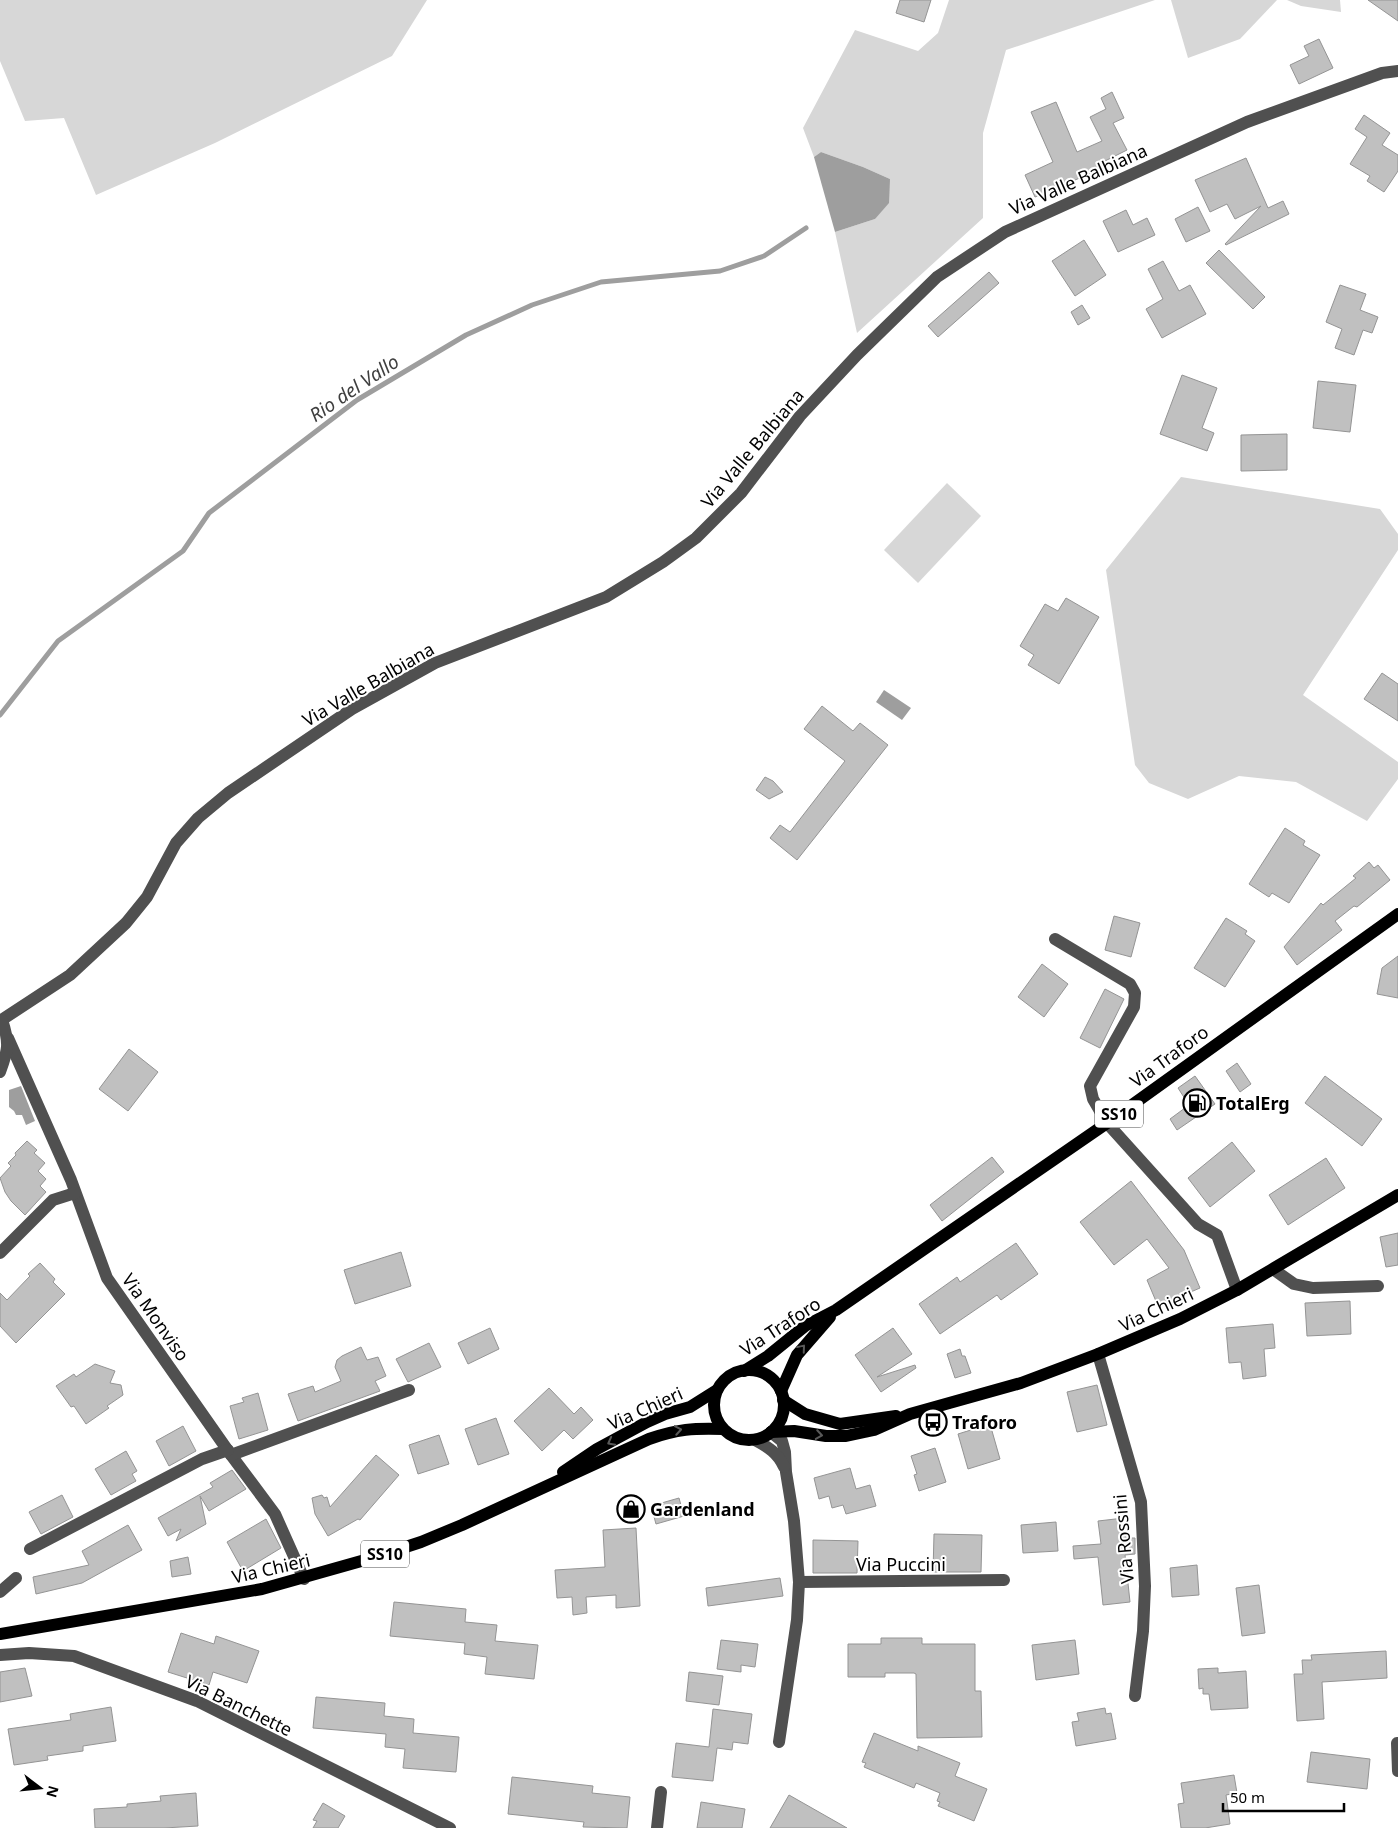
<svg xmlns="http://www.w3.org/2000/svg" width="1398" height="1828" font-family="'Noto Sans',sans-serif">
  <rect width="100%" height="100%" fill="#fff"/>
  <!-- green -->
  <g fill="#d7d7d7">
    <polygon points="0,0 427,0 392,56 215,143 96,195 64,118 25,121 0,61"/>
    <polygon points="949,0 1155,0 1006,50 983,133 983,218 857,333 835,232 875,219 890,179 863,167 821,152 814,157 803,128 855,30 918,51 938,33"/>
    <polygon points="1171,0 1277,0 1240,39 1188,58"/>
    <polygon points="1287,0 1340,0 1341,12 1301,6"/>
    <polygon points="1181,477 1380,509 1398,534 1398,550 1303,695 1398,762 1398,779 1367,821 1296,782 1239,776 1188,799 1149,783 1135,765 1106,570"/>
    <polygon points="947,483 981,516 918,583 884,550"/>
  </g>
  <!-- water -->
  <g fill="#9e9e9e">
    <polygon points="821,152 863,167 890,179 889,203 875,219 835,232 814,157"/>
    <polygon points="884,690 911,708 902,720 876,702"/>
    <polygon points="21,1086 35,1121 26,1125 22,1115 16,1115 14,1111 9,1107 9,1090"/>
  </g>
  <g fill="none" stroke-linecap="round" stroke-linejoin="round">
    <!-- stream -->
    <polyline stroke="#9e9e9e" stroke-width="5" points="0,715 58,641 183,551 209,513 357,400 466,335 532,305 601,282 720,271 764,256 806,228"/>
  </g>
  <!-- building -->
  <g fill="#c0c0c0" stroke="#949494">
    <polygon points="900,0 931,0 924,22 896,13"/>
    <polygon points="1368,0 1398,0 1398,21"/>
    <polygon points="1319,39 1333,68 1299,84 1290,65 1309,56 1304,46"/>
    <polygon points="1112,92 1124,118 1113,123 1127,150 1099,164 1101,169 1035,197 1025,175 1053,162 1031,112 1056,102 1077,152 1102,141 1090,117 1106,109 1101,98"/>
    <polygon points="1364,115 1390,133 1382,145 1398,155 1398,171 1384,192 1367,181 1370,176 1350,164 1367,137 1355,129"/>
    <polygon points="1246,158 1268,208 1283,201 1289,214 1226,245 1225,244 1261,206 1235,219 1227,204 1210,212 1195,180"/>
    <polygon points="1198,207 1210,231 1186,242 1175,219"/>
    <polygon points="1126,210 1133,225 1147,218 1155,235 1118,252 1103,221"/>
    <polygon points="1084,240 1106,275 1075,296 1052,261"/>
    <polygon points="1219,250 1265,297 1253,309 1206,263"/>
    <polygon points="1163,261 1179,291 1190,285 1206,314 1162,338 1146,309 1163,299 1148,269"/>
    <polygon points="989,272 999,283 938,337 928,326"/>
    <polygon points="1340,285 1366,294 1360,310 1378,317 1372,333 1363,330 1354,355 1335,348 1342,329 1326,322"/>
    <polygon points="1082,305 1090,318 1078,325 1071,312"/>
    <polygon points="1182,375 1217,388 1202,428 1214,433 1207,451 1160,434"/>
    <polygon points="1318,381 1356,385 1350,432 1313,428"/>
    <polygon points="1287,434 1287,470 1241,471 1241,435"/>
    <polygon points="1066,598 1099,617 1059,684 1028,665 1034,655 1020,646 1045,604 1058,611"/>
    <polygon points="1382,673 1398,684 1398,721 1364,699"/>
    <polygon points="822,706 853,731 860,723 888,745 797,860 770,838 780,825 790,832 845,761 804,729"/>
    <polygon points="765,777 773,781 783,792 769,799 756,790"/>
    <polygon points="1285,828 1305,841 1303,845 1320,855 1289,903 1272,893 1269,897 1249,884"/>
    <polygon points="1369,862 1374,868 1378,865 1390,880 1357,907 1354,906 1335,921 1342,930 1297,965 1284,947 1321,903 1323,905 1356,878 1353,876"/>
    <polygon points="1114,916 1140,923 1131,957 1105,950"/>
    <polygon points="1226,918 1247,931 1245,934 1255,941 1225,987 1194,968"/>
    <polygon points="1398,956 1398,998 1377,994 1382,968"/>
    <polygon points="1042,964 1068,984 1044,1017 1018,997"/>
    <polygon points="1105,989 1124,999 1100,1048 1080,1038"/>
    <polygon points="129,1049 158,1072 128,1111 99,1089"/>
    <polygon points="1237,1063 1251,1084 1240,1092 1226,1071"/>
    <polygon points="1195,1076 1215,1104 1177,1130 1170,1119 1189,1105 1178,1088"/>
    <polygon points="1325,1076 1382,1119 1362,1146 1305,1103"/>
    <polygon points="27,1141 37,1150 34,1153 45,1163 38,1171 46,1179 40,1186 46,1192 25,1215 11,1201 5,1192 0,1178 11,1166 8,1163 16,1155 15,1153"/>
    <polygon points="1232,1142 1255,1171 1210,1207 1188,1178"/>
    <polygon points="992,1157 1004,1172 942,1221 930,1205"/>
    <polygon points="1326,1158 1345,1188 1288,1225 1269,1195"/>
    <polygon points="1131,1181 1184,1250 1200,1288 1158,1306 1147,1280 1169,1268 1147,1239 1114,1265 1080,1222"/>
    <polygon points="1398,1233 1398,1265 1386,1267 1380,1237"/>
    <polygon points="1016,1243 1038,1274 1001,1300 997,1295 940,1334 919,1304 957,1277 960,1282"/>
    <polygon points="401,1252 411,1286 355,1304 344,1270"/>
    <polygon points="40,1263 55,1279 53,1282 65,1294 16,1343 0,1326 0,1293 7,1300 30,1276 28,1274"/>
    <polygon points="1350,1301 1351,1334 1307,1336 1305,1303"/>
    <polygon points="1273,1324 1275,1348 1264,1349 1266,1376 1243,1379 1241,1362 1229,1363 1226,1328"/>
    <polygon points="490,1328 499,1349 468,1364 458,1343"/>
    <polygon points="893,1328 912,1354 877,1377 915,1365 916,1368 881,1392 855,1355"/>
    <polygon points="429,1343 441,1367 408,1382 396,1359"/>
    <polygon points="361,1347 367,1360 378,1357 386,1376 375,1381 380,1391 298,1421 288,1394 313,1386 315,1392 341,1381 335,1367 337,1360 342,1356"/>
    <polygon points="960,1349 962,1356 965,1356 971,1373 955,1378 947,1354"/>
    <polygon points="95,1364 115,1371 110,1383 121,1385 123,1395 107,1406 109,1408 86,1424 74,1406 71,1407 56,1386 74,1374 76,1377"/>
    <polygon points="1097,1385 1107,1425 1077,1432 1067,1392"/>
    <polygon points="549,1388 574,1414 581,1407 593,1420 573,1439 564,1430 542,1451 514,1421"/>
    <polygon points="258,1393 268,1430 239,1439 230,1406 244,1402 242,1398"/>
    <polygon points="496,1418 509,1454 478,1465 465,1429"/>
    <polygon points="990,1424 1000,1459 968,1469 958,1434"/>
    <polygon points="183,1426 196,1451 169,1466 156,1441"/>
    <polygon points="439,1435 449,1464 418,1474 409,1445"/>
    <polygon points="935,1448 946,1482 919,1491 914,1475 917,1474 911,1456"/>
    <polygon points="126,1451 137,1471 132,1474 136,1481 111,1495 95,1469"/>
    <polygon points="376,1455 399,1475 360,1520 358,1519 328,1536 315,1514 312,1498 322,1495 324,1498 327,1497 330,1507"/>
    <polygon points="850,1468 856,1489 870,1485 876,1506 846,1514 843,1505 832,1508 829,1496 819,1499 814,1478"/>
    <polygon points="232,1470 246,1489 209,1511 200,1496 206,1524 176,1541 181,1529 168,1536 158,1518 213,1487 210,1483"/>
    <polygon points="62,1495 73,1517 41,1534 29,1512"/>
    <polygon points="679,1498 684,1516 656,1524 651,1506"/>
    <polygon points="1124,1518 1126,1538 1135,1538 1135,1554 1125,1555 1130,1602 1103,1605 1098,1557 1074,1559 1073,1546 1101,1544 1098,1521"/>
    <polygon points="266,1519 281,1548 243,1571 227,1542"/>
    <polygon points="1056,1522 1058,1551 1023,1553 1021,1525"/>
    <polygon points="128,1525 142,1550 82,1583 36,1594 33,1577 89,1565 82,1551"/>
    <polygon points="636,1528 640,1606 616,1608 616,1595 586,1597 587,1613 573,1615 572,1597 557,1598 555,1570 605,1567 603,1530"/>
    <polygon points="934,1534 982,1535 981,1572 933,1572"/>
    <polygon points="813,1540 858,1541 857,1573 813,1573"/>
    <polygon points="188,1557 191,1574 172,1577 170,1561"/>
    <polygon points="1197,1565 1199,1595 1172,1597 1170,1568"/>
    <polygon points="780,1578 783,1596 708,1606 706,1588"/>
    <polygon points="1259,1585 1265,1633 1242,1636 1236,1588"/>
    <polygon points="394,1602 466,1609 465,1622 497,1625 495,1641 538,1645 534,1679 485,1674 487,1657 464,1654 465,1643 390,1636"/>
    <polygon points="181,1633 214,1644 216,1636 259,1651 247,1683 213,1672 209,1685 168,1672"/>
    <polygon points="881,1638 922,1638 922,1644 975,1644 975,1691 981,1691 982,1737 917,1738 916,1674 914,1673 885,1673 885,1677 848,1677 848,1644 881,1644"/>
    <polygon points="721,1640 758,1644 755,1667 741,1665 741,1672 717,1669"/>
    <polygon points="1075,1640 1079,1674 1036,1680 1032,1645"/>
    <polygon points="1386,1651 1387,1678 1322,1682 1324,1719 1297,1721 1294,1674 1303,1674 1302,1660 1312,1660 1311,1655"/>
    <polygon points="25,1668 32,1696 0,1702 0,1672"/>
    <polygon points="1218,1668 1218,1673 1246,1671 1248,1708 1211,1710 1209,1694 1203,1694 1203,1688 1199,1689 1198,1669"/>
    <polygon points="689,1672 723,1676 719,1705 686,1701"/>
    <polygon points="316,1697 385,1703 384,1716 414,1719 413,1733 459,1737 456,1772 403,1768 405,1749 385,1747 386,1734 313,1728"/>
    <polygon points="111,1707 116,1741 83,1746 83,1751 47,1756 48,1760 14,1765 8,1729 71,1720 70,1714"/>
    <polygon points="1105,1708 1106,1714 1111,1713 1116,1739 1076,1746 1072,1722 1079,1721 1077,1713"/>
    <polygon points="713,1709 752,1714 748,1744 733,1742 732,1750 717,1748 713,1781 672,1777 676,1743 709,1747"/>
    <polygon points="874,1733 918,1751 918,1746 960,1763 955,1776 987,1789 974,1821 938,1806 940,1802 937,1801 940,1793 916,1783 914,1788 864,1767 866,1763 862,1762"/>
    <polygon points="1311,1752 1370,1759 1367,1789 1307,1782"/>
    <polygon points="1234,1775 1237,1793 1226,1795 1230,1824 1205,1828 1181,1828 1178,1804 1184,1803 1181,1783"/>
    <polygon points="512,1777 593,1786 592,1793 630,1797 627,1828 583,1827 584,1822 508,1814"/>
    <polygon points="196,1793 198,1826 164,1828 95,1828 94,1809 127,1807 127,1804 161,1801 160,1796"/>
    <polygon points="789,1795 847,1828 770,1828"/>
    <polygon points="701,1802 745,1809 742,1828 697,1828"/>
    <polygon points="323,1803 345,1816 338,1828 313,1828 317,1821 313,1820"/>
  </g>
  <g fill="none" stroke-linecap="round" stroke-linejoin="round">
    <!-- minor -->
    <g stroke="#505050" stroke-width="12">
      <polyline points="1055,939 1130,984 1135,993 1134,1007 1090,1086 1093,1099 1107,1123 1198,1224 1217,1235 1237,1290"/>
      <polyline points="0,1021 70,975 126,923 147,897 176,843 198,818 228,793 352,709 435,663 606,597 663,562 696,538 741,493 800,416 857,355 937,277 1005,232 1247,122 1382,73 1398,71"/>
      <polyline points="8,1038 71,1180 107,1278 231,1455 275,1514 304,1579"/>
      <path d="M0 1072C8 1050 10 1044 2 1020"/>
      <polyline points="0,1253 53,1200 75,1193"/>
      <polyline points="1273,1269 1294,1284 1313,1288 1378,1286"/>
      <polyline points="1098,1354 1141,1502 1145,1586 1143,1631 1135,1696"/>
      <polyline points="771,1432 782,1441 785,1452 786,1472 794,1521 799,1582 797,1620 779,1742"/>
      <path d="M755 1440C768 1447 778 1453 784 1467"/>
      <polyline points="231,1455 409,1390"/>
      <polyline points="30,1549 202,1459 228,1450"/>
      <polyline points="799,1582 1004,1580"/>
      <polyline points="0,1592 16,1578"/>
      <polyline points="0,1655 29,1653 74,1656 197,1701 450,1828"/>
      <polyline points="1397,1743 1398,1771"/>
      <polyline points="657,1828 661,1792"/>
    </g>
    <!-- major -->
    <g stroke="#000" stroke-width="12">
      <circle cx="749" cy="1405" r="35"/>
      <polyline points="744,1371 768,1356 805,1326 836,1310 1107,1123 1398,914"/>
      <polyline points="781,1391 797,1355 830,1317"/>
      <polyline points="783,1400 805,1414 840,1424 896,1416"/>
      <polyline points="771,1432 794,1431 826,1436 846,1436 874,1430 910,1414 1021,1383 1098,1354 1180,1319 1237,1290 1398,1195"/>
      <polyline points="563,1472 597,1449 647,1422 665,1414 690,1407 717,1390"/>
      <path d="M0 1634 262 1589 372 1558 421 1542 462 1525 649 1439C677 1429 694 1428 723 1429"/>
    </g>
  </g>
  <!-- one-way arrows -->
  <defs><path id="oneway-chevron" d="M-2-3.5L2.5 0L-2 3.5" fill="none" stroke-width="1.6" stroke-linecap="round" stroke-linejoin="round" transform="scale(1.25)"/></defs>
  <g stroke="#595959">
    <use href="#oneway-chevron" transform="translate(802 1348) rotate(-50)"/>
    <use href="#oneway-chevron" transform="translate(678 1430) rotate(-10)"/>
    <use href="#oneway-chevron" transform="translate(819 1435) rotate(9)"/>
    <use href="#oneway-chevron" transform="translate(611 1442) rotate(152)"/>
  </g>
  <!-- icons -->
  <defs>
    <g id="fuel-ring" transform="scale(1.4375)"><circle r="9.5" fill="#fff" stroke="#000" stroke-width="1.5"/><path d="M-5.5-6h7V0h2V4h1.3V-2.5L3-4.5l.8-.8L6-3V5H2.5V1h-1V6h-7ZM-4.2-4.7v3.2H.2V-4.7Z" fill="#000"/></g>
    <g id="bus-ring" transform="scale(1.4375)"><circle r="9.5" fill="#fff" stroke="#000" stroke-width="1.5"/><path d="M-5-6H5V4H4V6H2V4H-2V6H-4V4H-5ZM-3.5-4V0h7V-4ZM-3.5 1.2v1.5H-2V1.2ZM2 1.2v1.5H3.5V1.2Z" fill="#000"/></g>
    <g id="shop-ring" transform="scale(1.4375)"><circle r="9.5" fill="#fff" stroke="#000" stroke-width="1.5"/><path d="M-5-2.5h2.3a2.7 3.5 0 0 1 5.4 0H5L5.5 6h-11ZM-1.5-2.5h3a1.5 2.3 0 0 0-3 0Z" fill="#000"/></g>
  </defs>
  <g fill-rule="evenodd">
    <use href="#fuel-ring" x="1197" y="1103"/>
    <use href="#bus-ring" x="933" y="1422"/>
    <use href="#shop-ring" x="631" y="1509"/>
  </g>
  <g text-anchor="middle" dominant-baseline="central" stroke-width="4" stroke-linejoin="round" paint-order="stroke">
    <!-- shield labels -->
    <g fill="#fff" stroke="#4c4c4c" stroke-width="1">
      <rect x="1095" y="1100.5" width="48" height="27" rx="4"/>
      <rect x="361" y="1540.5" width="48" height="27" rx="4"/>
    </g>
    <g font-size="16" font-weight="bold" fill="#000">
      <text x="1119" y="1114">SS10</text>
      <text x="385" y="1554">SS10</text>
    </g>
    <!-- street labels -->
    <g font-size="18" fill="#000" stroke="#fff">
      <text transform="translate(1078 179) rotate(-24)">Via Valle Balbiana</text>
      <text transform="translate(752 448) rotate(-50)">Via Valle Balbiana</text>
      <text transform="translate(368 684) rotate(-30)">Via Valle Balbiana</text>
      <text transform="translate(1169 1056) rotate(-36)">Via Traforo</text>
      <text transform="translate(1156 1309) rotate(-25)">Via Chieri</text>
      <text transform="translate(156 1317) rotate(55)">Via Monviso</text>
      <text transform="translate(780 1326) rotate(-33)">Via Traforo</text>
      <text transform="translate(645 1408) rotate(-24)">Via Chieri</text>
      <text transform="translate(1123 1539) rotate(-95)">Via Rossini</text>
      <text x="901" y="1564">Via Puccini</text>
      <text transform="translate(271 1568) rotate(-13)">Via Chieri</text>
      <text transform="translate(239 1705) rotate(26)">Via Banchette</text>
    </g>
    <!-- poi labels -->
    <g font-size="18" font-weight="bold" fill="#000" stroke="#fff" text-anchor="start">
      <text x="1216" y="1103">TotalErg</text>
      <text x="952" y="1422">Traforo</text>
      <text x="650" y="1509">Gardenland</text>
    </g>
    <!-- water labels -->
    <g font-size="19" font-style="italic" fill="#3f3f3f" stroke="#fff">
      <text transform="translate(354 388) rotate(-34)">Rio del Vallo</text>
    </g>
  </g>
  <!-- north arrow -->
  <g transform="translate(40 1788) rotate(106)" stroke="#ffffff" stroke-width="4" paint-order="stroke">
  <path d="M0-4L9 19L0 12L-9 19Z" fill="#000000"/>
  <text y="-8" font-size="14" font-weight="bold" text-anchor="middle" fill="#000000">N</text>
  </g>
  <!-- scale -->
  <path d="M1223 1803v8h121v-8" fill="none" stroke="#000000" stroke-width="2.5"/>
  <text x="1230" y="1803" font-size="15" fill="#000000" stroke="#ffffff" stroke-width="4" paint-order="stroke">50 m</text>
</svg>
